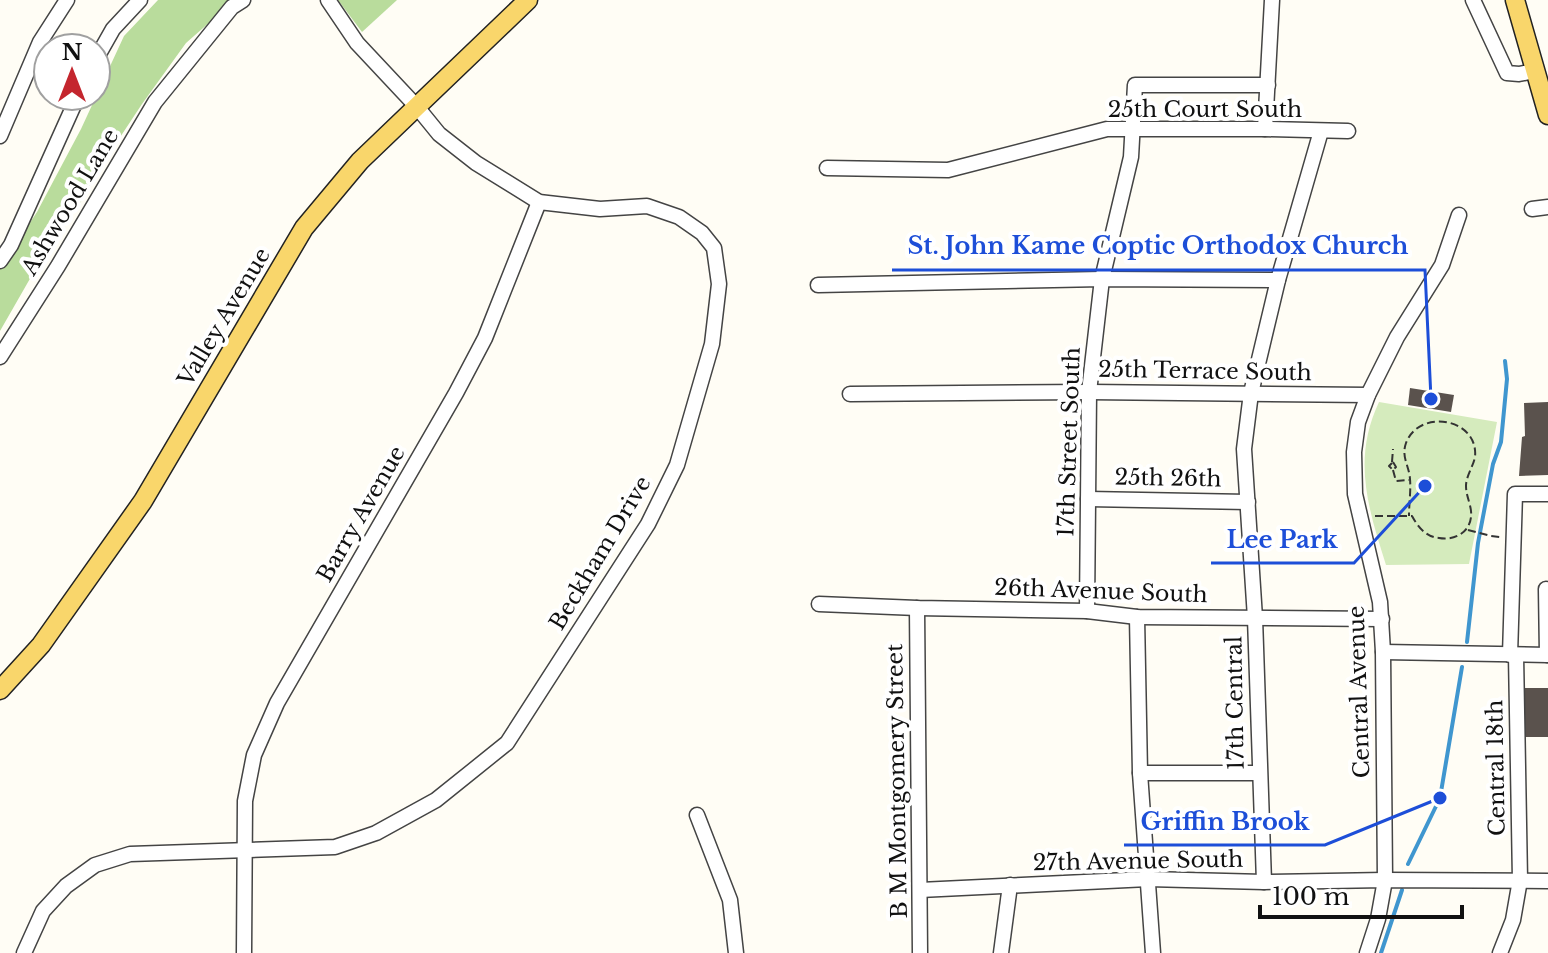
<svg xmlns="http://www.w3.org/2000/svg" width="1548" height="953" font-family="'Libre Baskerville',serif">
  <rect width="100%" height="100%" fill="#fffdf5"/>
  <!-- green -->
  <path fill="#d5ebbd" d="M1379 402 1497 422 1469 564 1386 565C1368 508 1352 459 1379 402Z"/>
  <!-- forest -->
  <g fill="#b9dc9c">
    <polygon points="158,0 235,0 186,43 142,104 105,160 79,205 63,215 59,228 0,331 0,268 37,212 81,129 124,36"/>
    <polygon points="338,0 397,0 362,32"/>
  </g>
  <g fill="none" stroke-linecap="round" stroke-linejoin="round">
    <!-- stream -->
    <g stroke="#3f96cf" stroke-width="4">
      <polyline points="1467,642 1478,543 1493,464 1501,442 1507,379 1505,361"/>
      <polyline points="1408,864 1440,798 1462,667"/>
      <polyline points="1381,953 1402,890"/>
    </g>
  </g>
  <!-- building -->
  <g fill="#5a524d">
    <polygon points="1410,388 1454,395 1451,412 1408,405"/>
    <polygon points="1548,402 1548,475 1519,476 1522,437 1525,436 1524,403"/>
    <polygon points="1524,688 1548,688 1548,737 1525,737"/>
  </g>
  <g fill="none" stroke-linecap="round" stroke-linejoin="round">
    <!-- minor casing -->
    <g stroke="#444" stroke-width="17">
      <g id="minor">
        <polyline points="1473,0 1507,73 1519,74 1534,71"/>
        <polyline points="96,59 113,29 140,0"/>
        <polyline points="1265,129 1272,0"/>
        <polyline points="0,136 40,42 67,0"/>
        <polyline points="827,168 948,170 1107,129 1265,129 1348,131"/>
        <polyline points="1532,209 1548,207"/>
        <polyline points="0,261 11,245 78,96"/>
        <polyline points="818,285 1102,279 1278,280"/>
        <polyline points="0,357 58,266 155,102 232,7 243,0"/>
        <polyline points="850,394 1089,392 1368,395"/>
        <polyline points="1088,499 1248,502"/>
        <polyline points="1546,589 1547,655"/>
        <polyline points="819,604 917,608 1087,611 1137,617 1382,619"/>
        <polyline points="917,608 920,953"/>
        <polyline points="1087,611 1089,392 1102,279 1131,157 1135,85 1268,85"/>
        <polyline points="1137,617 1140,773 1153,953"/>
        <polyline points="1383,652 1548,655"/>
        <polyline points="1510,655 1515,494 1548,494"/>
        <polyline points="1140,773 1259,773"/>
        <polyline points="697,815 730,900 736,953"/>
        <polyline points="1264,882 1255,618 1244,449 1251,393 1278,280 1321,131"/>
        <polyline points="920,890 1148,879 1264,882 1385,880 1548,881"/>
        <polyline points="24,953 43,911 66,886 95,865 130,854 335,847 376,833 436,800 507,743 648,524 677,465 712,344 719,284 714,248 702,233 679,217 647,206 600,209 539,202 476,163 439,134 417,107 357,43 328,0"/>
        <polyline points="244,953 245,801 254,755 277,703 456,393 485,338 539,202"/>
        <polyline points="1001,953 1010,885"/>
        <polyline points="1367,953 1378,919 1385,880 1383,652 1380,602 1355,494 1354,452 1358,422 1368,395 1397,337 1442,265 1459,215"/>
        <polyline points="1500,953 1513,920 1520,880 1516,655"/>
      </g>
    </g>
    <!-- major casing -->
    <g stroke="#222" stroke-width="21">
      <g id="major">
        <polyline points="1515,0 1548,115"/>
        <polyline points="0,690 41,645 143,501 304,228 360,161 528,0"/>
      </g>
    </g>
    <!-- path -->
    <g stroke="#333" stroke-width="2" stroke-dasharray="8 4" stroke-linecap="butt">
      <polyline points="1392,462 1393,449"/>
      <polygon points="1393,462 1396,467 1393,470 1389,466"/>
      <polyline points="1393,470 1396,481 1409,480"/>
      <path d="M1375 516H1412C1418 527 1426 537 1439 538 1457 541 1473 530 1471 511 1470 502 1466 495 1466 486 1466 476 1473 467 1475 457 1479 418 1419 408 1406 443 1401 457 1409 465 1410 479 1411 491 1409 504 1409 516"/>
      <polyline points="1468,530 1491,536 1500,537"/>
    </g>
    <!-- minor -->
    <use href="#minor" stroke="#fff" stroke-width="14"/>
    <!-- major -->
    <use href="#major" stroke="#f9d66b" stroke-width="18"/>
  </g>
  <g text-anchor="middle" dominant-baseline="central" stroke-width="8" stroke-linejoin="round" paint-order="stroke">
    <!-- street labels -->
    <g font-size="22" fill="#111" stroke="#fff">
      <text x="1205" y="109">25th Court South</text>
      <text transform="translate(70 202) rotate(-59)">Ashwood Lane</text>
      <text transform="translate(224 317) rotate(-59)">Valley Avenue</text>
      <text transform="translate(1205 371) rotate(1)">25th Terrace South</text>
      <text transform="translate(1069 442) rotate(-88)">17th Street South</text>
      <text transform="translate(1168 478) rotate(1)">25th 26th</text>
      <text transform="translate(361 514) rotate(-60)">Barry Avenue</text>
      <text transform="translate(600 553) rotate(-59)">Beckham Drive</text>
      <text transform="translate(1101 591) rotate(2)">26th Avenue South</text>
      <text transform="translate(1359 692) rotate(-92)">Central Avenue</text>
      <text transform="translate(1235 703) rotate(-91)">17th Central</text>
      <text transform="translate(1496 768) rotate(-91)">Central 18th</text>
      <text transform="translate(897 781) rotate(-91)">B M Montgomery Street</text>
      <text transform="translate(1138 861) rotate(-1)">27th Avenue South</text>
    </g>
  </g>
  <!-- callouts -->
  <path fill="none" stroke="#1d4ed8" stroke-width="3" d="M1431 399L1425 270H892M1425 486L1354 563H1211M1440 798L1325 845H1124"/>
  <g fill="#1d4ed8" stroke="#fff" stroke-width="3">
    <circle cx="1431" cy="399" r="8"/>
    <circle cx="1425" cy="486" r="8"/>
    <circle cx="1440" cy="798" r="8"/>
  </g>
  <g font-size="24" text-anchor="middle" font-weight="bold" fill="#1d4ed8" stroke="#fff" stroke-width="8" stroke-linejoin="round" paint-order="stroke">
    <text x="1158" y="254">St. John Kame Coptic Orthodox Church</text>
    <text x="1282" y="548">Lee Park</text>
    <text x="1225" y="830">Griffin Brook</text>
  </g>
  <!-- north arrow -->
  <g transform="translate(72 72)"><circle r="38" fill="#ffffff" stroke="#a0a0a0" stroke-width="2"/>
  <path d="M0-6L14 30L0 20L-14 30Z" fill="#c4262e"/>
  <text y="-12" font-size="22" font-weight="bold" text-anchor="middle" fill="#111111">N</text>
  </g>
  <!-- scale -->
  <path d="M1260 905v12h202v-12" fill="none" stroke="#111111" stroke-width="4"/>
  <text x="1272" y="905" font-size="24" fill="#111111" stroke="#ffffff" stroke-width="6" paint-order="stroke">100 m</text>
</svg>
